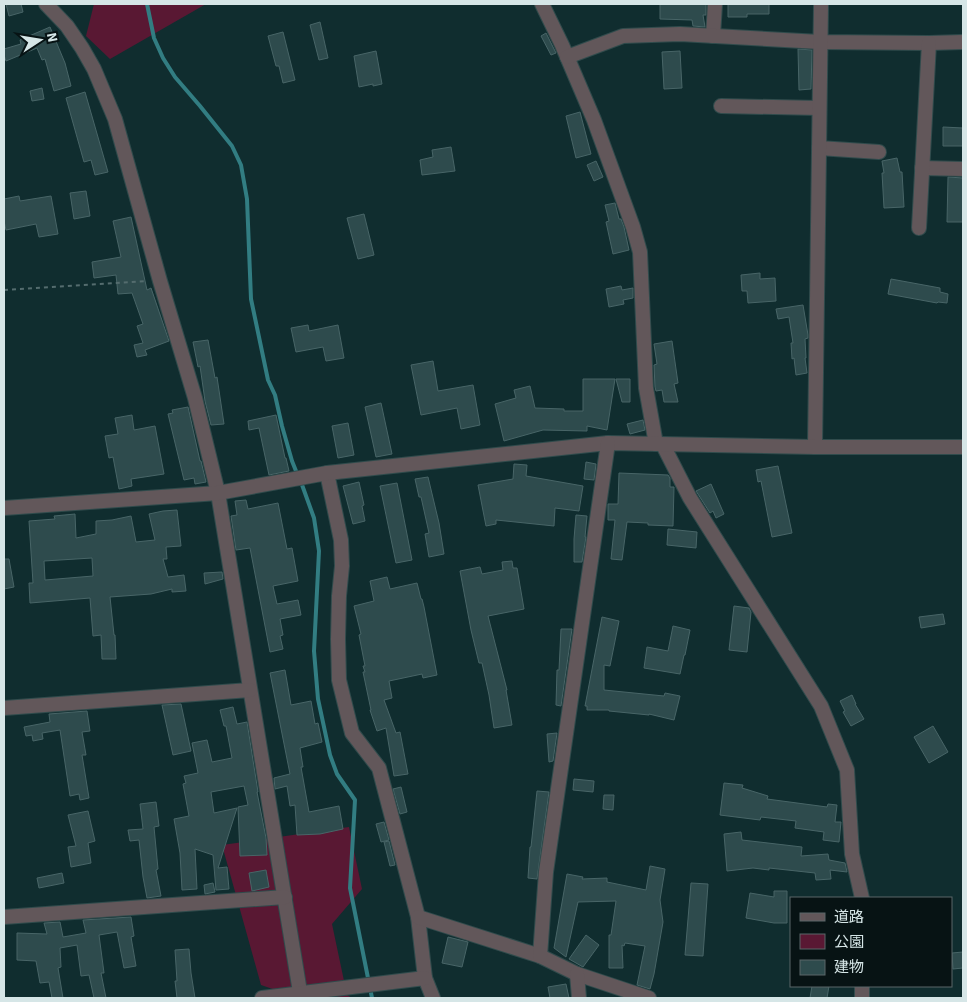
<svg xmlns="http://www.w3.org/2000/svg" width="967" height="1002" font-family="'Source Sans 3','Noto Sans JP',sans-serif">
  <rect width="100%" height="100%" fill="#102d2f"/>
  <!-- green -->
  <g fill="#591833">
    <polygon points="94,4 206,4 110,59 86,36"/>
    <polygon points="349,827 362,889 332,924 347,995 352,998 299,998 261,985 222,845"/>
  </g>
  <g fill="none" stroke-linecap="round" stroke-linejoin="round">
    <!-- stream -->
    <g stroke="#327d82" stroke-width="4">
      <polyline points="147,4 154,38 163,58 175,77 200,106 232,146 241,165 247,199 251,299 268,380 275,395 282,426 292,461 298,476"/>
      <polyline points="301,482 314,518 319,551 314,651 318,699 330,755 337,774 355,800 350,888 372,998"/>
    </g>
  </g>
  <!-- building -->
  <g fill="#2e4b4d" stroke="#486567" fill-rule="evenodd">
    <polygon points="6,4 21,4 23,12 9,16"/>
    <polygon points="660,4 706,4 706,15 703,15 705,27 693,26 692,20 660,19"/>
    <polygon points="728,4 769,4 769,14 747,14 747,17 728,17"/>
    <polygon points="320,22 328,58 319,60 310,25"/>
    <polygon points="50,27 65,63 71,86 54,91 45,59 42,60 37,48 6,61 4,55 4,49 21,44 20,40"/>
    <polygon points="283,32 295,80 283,83 279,66 276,66 268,36"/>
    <polygon points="546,33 556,53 551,55 541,36"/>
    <polygon points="798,49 812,50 811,89 799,90"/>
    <polygon points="376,51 382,84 373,86 373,84 359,87 354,56"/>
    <polygon points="680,51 682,88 664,89 662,52"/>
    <polygon points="42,88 44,99 32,101 30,91"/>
    <polygon points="85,92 108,172 95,175 91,160 84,162 66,98"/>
    <polygon points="580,112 591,154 576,158 566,116"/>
    <polygon points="943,127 963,128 963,146 943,146"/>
    <polygon points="451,147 455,171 422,175 420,160 433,157 432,150"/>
    <polygon points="897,158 900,172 902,172 904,207 884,208 882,173 884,173 882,161"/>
    <polygon points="596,161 603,177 594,181 587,165"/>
    <polygon points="948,177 963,178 963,222 947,222"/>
    <polygon points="86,191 90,216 74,219 70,193"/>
    <polygon points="19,196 20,201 51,196 58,234 39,237 36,224 6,230 4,221 4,199"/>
    <polygon points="615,203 619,219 621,219 624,227 629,250 613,254 606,222 609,221 605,205"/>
    <polygon points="364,214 374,255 358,259 347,218"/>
    <polygon points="131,217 147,290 151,288 169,341 145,350 147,355 137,357 134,345 143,343 137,326 143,324 132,293 118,294 116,275 94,278 92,262 121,257 113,221"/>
    <polygon points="760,273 760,279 775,278 776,301 748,303 747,291 742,291 741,275"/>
    <polygon points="891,279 940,288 940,292 948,294 947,303 938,302 937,303 888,294"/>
    <polygon points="621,286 622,290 633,288 633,298 623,300 624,304 609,307 606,289"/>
    <polygon points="803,305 808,335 808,338 805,339 806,358 805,358 807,373 796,375 794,358 792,359 791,343 793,343 789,317 778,319 776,309"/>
    <polygon points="308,325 309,331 338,325 344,358 326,361 323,347 296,352 291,328"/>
    <polygon points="208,340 215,378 217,377 224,424 211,425 205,401 200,366 198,367 193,342"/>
    <polygon points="672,341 678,383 674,384 678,402 664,402 662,390 656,391 655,387 654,365 657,364 654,344"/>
    <polygon points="433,361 438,391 473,385 480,425 461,429 457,408 421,415 411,365"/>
    <polygon points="583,379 615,379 607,430 587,426 587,431 543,430 504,441 495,404 516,398 514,390 530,386 535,408 564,409 564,411 583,411"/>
    <polygon points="616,379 630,379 630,402 622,402"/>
    <polygon points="381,403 392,454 376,457 365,407"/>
    <polygon points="188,407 200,461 201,461 206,482 195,484 194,478 184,480 168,414 173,413 172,410"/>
    <polygon points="132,415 134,430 155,426 164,474 131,479 132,486 119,489 113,457 109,458 105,436 118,434 115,418"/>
    <polygon points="276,415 285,458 286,458 289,471 269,475 259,428 249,430 248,421"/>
    <polygon points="643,420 645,430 630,434 627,424"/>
    <polygon points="348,423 354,455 338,458 332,426"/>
    <polygon points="586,462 596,464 594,480 584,479"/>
    <polygon points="514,464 527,465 526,476 583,486 579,511 555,508 554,526 496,520 496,524 486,526 478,485 513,479"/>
    <polygon points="778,466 792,533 772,537 761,481 758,482 756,470"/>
    <polygon points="619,473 668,475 670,478 670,487 674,487 673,526 648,525 648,523 627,522 622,560 611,559 615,520 608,520 608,504 618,504"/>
    <polygon points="428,477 439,523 444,554 429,557 425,534 429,533 421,497 419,497 415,479"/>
    <polygon points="359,482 364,505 362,506 365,521 353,524 343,486"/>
    <polygon points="397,483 412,560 396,563 380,486"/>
    <polygon points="711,484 724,514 716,518 713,511 710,513 696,491"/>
    <polygon points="246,500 248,509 278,503 287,549 292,548 298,581 273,586 277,604 298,600 301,615 280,619 283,635 280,636 283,649 270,652 250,548 236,550 231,516 237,515 235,501"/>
    <path d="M177 510 181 546 166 547 167 559H163L168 577 184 575 186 591 172 592V589L151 594 110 597 114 635H115L116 659H102L101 635 93 636 90 598 30 603 29 583H33L29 521 55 519 54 516 75 514 76 538 96 534V521L112 520 131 516 136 542 155 540 149 514 163 511ZM92 558 93 576 45 580 44 561Z"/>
    <polygon points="576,515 587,516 585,537 586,537 582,562 574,562 574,539"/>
    <polygon points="668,529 697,532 696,548 667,545"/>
    <polygon points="4,559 9,559 14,587 4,589"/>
    <polygon points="512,561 513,568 517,568 524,609 488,616 507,690 506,690 512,725 494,728 489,695 482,663 479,663 471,630 460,571 480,567 482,574 503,570 502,562"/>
    <polygon points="222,572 223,579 205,584 204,573"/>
    <polygon points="387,577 390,589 417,583 421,599 422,599 424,607 437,675 423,678 422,674 389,681 392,698 384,700 396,733 400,732 408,774 394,776 386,728 377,731 370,710 371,710 363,672 365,672 363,666 365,666 359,635 361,634 354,606 374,601 370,581"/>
    <polygon points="734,606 749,608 751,612 747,652 729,650"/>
    <polygon points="943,614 945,624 921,628 919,617"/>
    <polygon points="602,617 619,621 610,666 604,665 604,690 664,696 665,693 680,696 674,720 649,714 649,715 609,711 609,710 587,710 587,706 585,706"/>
    <polygon points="673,626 690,630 685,655 684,655 680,674 644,668 647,647 668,651"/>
    <polygon points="561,629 572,629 561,706 556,705 557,670 559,670"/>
    <polygon points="285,670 291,705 311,701 315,724 318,723 322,742 300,748 303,767 301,767 309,812 339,806 343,829 320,834 297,835 295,805 290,806 287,786 275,789 274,778 290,774 270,673"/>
    <polygon points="852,695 856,704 855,704 864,719 851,726 843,712 845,711 840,701"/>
    <polygon points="181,704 191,751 173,755 162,705"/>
    <polygon points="233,707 237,724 247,722 258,792 257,792 266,838 267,855 240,856 238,807 248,805 244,786 211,792 214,813 237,808 218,868 227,867 229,889 216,890 213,855 195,849 197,889 182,890 180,853 174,819 189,816 183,784 186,783 184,776 198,773 192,743 207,740 212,762 232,758 226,726 224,726 220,710"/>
    <polygon points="87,711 90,731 82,732 86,755 82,755 89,798 80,800 79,794 70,796 60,730 42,733 43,739 33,741 32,735 26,736 24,727 50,722 49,714"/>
    <polygon points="933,726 948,752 929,763 914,737"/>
    <polygon points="557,733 553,761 549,762 547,734"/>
    <polygon points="574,779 594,781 593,792 573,790"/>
    <polygon points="724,783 743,785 742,788 768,796 767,799 827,807 828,804 837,805 835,822 841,822 839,842 823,840 824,832 795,828 796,821 761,817 760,820 720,815"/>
    <polygon points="401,787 407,812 400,814 393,789"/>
    <polygon points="537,791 549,792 537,879 528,878 530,847 531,847"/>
    <polygon points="604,795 614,795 613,810 603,809"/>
    <polygon points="156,802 159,826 154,827 158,869 156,870 161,896 147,898 143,877 139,840 130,841 128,830 143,829 140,804"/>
    <polygon points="88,811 95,841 88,843 91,863 71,867 68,847 76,846 68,815"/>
    <polygon points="384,822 389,840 381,842 376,824"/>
    <polygon points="741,832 742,840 802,847 801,856 828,854 829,860 845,863 847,872 830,870 831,879 816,880 815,873 769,868 769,870 753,868 727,871 724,834"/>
    <polygon points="389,841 395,865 390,866 384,842"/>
    <polygon points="650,866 665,869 660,900 663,922 654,974 650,989 637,985 645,946 625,943 624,946 622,945 623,968 609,968 609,935 611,935 616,901 578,902 566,957 554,948 567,874 583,877 582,879 607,878 607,882 646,890"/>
    <polygon points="266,870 269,887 252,891 249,873"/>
    <polygon points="62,873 64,883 39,888 37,878"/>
    <polygon points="213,883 215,892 205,894 204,885"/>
    <polygon points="691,883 708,884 703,956 685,955"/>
    <polygon points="774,891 787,891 787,923 774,923 746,918 750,893 774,897"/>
    <polygon points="131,917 134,936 131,937 136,966 124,968 117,932 99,935 104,973 101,973 106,998 94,998 89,975 81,976 77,945 60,948 61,967 58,968 63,998 52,998 49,982 40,983 36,961 17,960 17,933 47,934 44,923 60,922 63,937 86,933 83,920"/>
    <polygon points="586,935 599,945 583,967 569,959"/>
    <polygon points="448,937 468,942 462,967 442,963"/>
    <polygon points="189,949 191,973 195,998 177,998 175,981 177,981 175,950"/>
    <polygon points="963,952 963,968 953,969 952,953"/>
    <polygon points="566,984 569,998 550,998 548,987"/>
    <polygon points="812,986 829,986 827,998 810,998"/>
  </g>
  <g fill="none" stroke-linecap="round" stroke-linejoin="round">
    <!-- minor casing -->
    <g stroke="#304b4c" stroke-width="16">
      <g id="minor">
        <polyline points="46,4 67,26 82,48 94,69 115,119 160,281 195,398 218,493 301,998"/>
        <polyline points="542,4 562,45 594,120 633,227 640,252 646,388 656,444"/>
        <polyline points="713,36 715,4"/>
        <polyline points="567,57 623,36 680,34 820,42 929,43 963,42"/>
        <polyline points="721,106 819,108"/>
        <polyline points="819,148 879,152"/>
        <polyline points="922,168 963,169"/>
        <polyline points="919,228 929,43"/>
        <polyline points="663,445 690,498 821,706 847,770 852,854 862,898"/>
        <polyline points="815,447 821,4"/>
        <polyline points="327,473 341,540 342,566 339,596 338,639 339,680 352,733 379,768 418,917 425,978 433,998"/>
        <polyline points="4,508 218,493 327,473 608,443 815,447 963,447"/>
        <polyline points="4,708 250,690"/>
        <polyline points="4,917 285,897"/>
        <polyline points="418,917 540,956 577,974 649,998"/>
        <polyline points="540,956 546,872 608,443"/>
        <polyline points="577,974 579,998"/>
        <polyline points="862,986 862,998"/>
        <polyline points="262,998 425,978"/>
      </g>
    </g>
    <!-- path -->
    <polyline stroke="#546c6e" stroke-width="2" stroke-dasharray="4 4" stroke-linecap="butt" points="4,290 146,281"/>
    <!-- minor -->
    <use href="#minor" stroke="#62575a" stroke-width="14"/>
  </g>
  <!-- border -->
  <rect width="967" height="1002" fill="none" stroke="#d6e6e7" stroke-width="10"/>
  <!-- legend -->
  <rect x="790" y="897" width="162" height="90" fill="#071314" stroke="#5a6768"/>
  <rect x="800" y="913" width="25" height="8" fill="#62575a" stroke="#5a6768"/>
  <text x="834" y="922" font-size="15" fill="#d6e6e7">道路</text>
  <rect x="800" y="934" width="25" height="15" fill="#591833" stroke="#5a6768"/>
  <text x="834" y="947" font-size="15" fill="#d6e6e7">公園</text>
  <rect x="800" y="960" width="25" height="15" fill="#2e4b4d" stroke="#5a6768"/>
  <text x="834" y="972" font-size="15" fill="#d6e6e7">建物</text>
  <!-- north arrow -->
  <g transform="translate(40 40) rotate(78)" stroke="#071314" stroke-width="4" paint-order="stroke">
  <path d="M0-4L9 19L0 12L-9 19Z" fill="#d6e6e7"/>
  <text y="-8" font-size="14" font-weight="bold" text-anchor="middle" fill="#d6e6e7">N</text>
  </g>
</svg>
